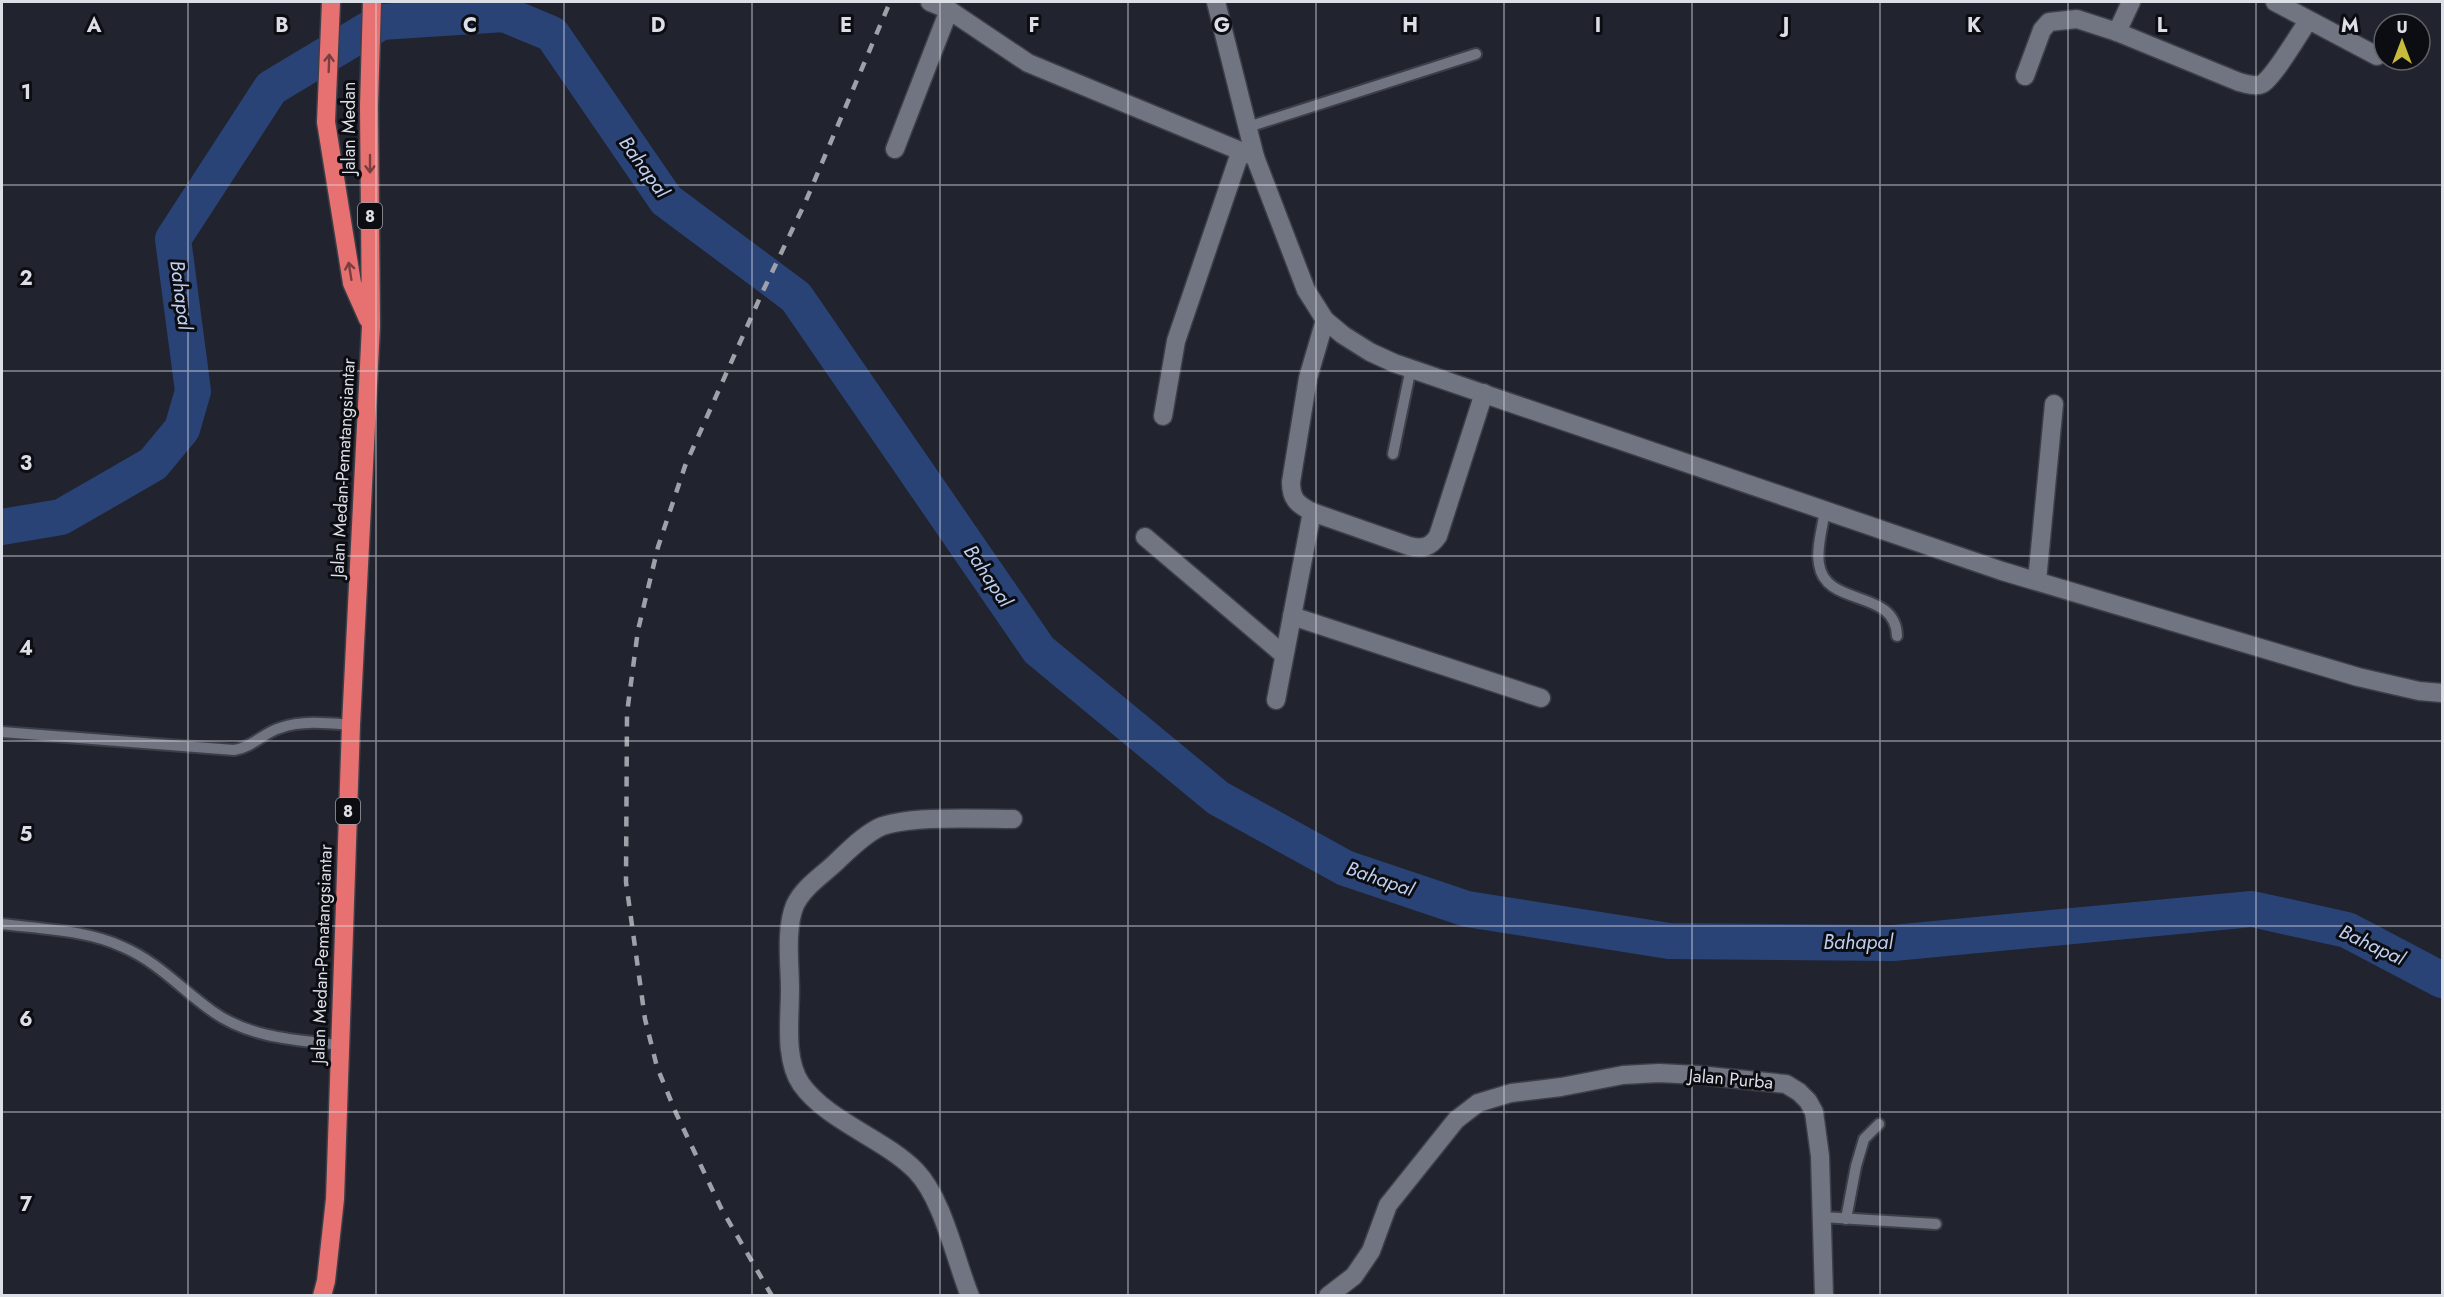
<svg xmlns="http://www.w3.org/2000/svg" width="2444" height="1297" font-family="Jost,sans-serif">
  <rect width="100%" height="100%" fill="#21242e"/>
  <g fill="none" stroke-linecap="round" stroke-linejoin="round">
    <!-- river -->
    <polyline stroke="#2a4377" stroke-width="36" points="2,527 61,517 153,464 182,429 193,391 173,239 271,88 381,22 504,14 552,34 666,200 796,297 1039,650 1218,798 1345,868 1467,909 1669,941 1893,943 2252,909 2347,930 2442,980"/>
    <!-- lane casing -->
    <g stroke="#3d3f48" stroke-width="14">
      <g id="lane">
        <polyline points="1248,127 1476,54"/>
        <polyline points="1393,454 1411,368"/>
        <path d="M1825 509C1823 527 1816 547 1819 564 1825 608 1896 588 1897 636"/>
        <path d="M2 732 234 750C253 747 263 733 280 728 302 720 328 723 351 725"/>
        <path d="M2 924C41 929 87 930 123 947 158 962 182 990 212 1011 249 1038 296 1040 340 1045"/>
        <polyline points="1822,1217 1936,1224"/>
        <polyline points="1846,1219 1856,1166 1864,1139 1879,1124"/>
      </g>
    </g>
    <!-- street casing -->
    <g stroke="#3d3f48" stroke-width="21">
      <g id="street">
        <polyline points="930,2 949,10 1028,63 1255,157"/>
        <polyline points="1216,2 1255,157 1306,290 1325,320 1343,335 1370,352 1394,363 2002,571 2358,677 2419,691 2442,693"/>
        <polyline points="2275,2 2377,56"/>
        <polyline points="2117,32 2131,2"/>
        <path d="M2025 76 2042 30 2049 22 2077 19 2117 32 2239 82C2246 84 2256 87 2262 84 2274 77 2299 34 2308 21"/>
        <polyline points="895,149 949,10"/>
        <polyline points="1163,416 1176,341 1240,153"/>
        <path d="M1312 512C1297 504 1291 499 1291 482L1308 378 1325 320"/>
        <polyline points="1145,537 1284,655"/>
        <polyline points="2037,581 2054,404"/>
        <polyline points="1292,616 1541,698"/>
        <path d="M1276 700 1312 512 1409 546C1422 549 1430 548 1438 536L1484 393"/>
        <path d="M970 1296C955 1259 943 1199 916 1171 885 1139 827 1121 801 1084 784 1059 790 1019 790 990 790 964 785 929 795 905 803 888 820 877 833 865 847 852 861 837 878 828 906 815 980 819 1013 819"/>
        <polyline points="1328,1296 1354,1276 1371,1251 1388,1205 1456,1120 1478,1103 1511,1093 1561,1087 1623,1075 1659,1073 1698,1075 1786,1084 1799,1092 1808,1101 1814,1112 1820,1156 1824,1296"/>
      </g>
    </g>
    <!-- highway casing -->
    <g stroke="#3d3f48" stroke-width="21">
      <g id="highway">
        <polyline points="331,2 326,122 352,283 368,319"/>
        <polyline points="322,1296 326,1281 335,1199 351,725 371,326 369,106 372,2"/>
      </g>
    </g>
    <!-- lane -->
    <use href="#lane" stroke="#717481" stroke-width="10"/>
    <!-- street -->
    <use href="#street" stroke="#717481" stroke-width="18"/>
    <!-- highway -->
    <use href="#highway" stroke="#e77070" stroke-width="18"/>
    <!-- rail -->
    <polyline stroke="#9fa1a9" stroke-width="4.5" stroke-dasharray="10 10" stroke-linecap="butt" points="772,1296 721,1208 676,1113 657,1067 645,1019 626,882 627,713 638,630 658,547 685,466 762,293 805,203 890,2"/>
  </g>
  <!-- one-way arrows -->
  <defs><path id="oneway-shaft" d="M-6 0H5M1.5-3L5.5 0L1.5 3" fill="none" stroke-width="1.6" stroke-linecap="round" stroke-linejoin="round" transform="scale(1.5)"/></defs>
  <g stroke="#7a3e41">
    <use href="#oneway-shaft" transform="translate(329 63) rotate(-88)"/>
    <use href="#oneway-shaft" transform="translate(370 164) rotate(90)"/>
    <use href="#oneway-shaft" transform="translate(350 271) rotate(-99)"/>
  </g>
  <!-- grid -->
  <path fill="none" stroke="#dddfe6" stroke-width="1.5" stroke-opacity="0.55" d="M188 2V1296M376 2V1296M564 2V1296M752 2V1296M940 2V1296M1128 2V1296M1316 2V1296M1504 2V1296M1692 2V1296M1880 2V1296M2068 2V1296M2256 2V1296M2 185H2442M2 371H2442M2 556H2442M2 741H2442M2 926H2442M2 1112H2442"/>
  <g text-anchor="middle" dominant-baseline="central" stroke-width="6" stroke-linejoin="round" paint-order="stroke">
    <!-- shield labels -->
    <g fill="#0c0d12" stroke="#9ea0a6" stroke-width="1.5">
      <rect x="358" y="203" width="24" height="26" rx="4.5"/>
      <rect x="336" y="798" width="24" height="26" rx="4.5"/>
    </g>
    <g font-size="16" font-weight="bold" fill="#dddfe6">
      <text x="370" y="216">8</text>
      <text x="348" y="811">8</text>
    </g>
    <!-- street labels -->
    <g font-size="18" fill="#dddfe6" stroke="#0c0d12">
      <text transform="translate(349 128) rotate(-90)">Jalan Medan</text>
      <text transform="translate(343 468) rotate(-87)">Jalan Medan-Pematangsiantar</text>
      <text transform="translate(322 954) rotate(-88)">Jalan Medan-Pematangsiantar</text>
      <text transform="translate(1731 1079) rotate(5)">Jalan Purba</text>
    </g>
    <!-- water labels -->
    <g font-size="20" font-style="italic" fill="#becff0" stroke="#0c0d12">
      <text transform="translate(644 167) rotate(54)">Bahapal</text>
      <text transform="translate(181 295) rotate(83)">Bahapal</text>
      <text transform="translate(988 576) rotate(56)">Bahapal</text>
      <text transform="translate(1380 879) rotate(19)">Bahapal</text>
      <text x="1858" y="942">Bahapal</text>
      <text transform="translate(2372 945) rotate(25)">Bahapal</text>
    </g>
  </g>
  <g font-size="20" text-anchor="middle" font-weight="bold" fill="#dddfe6" stroke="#0c0d12" stroke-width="6" stroke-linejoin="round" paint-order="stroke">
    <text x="94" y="32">A</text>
    <text x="282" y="32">B</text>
    <text x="470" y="32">C</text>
    <text x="658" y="32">D</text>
    <text x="846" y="32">E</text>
    <text x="1034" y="32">F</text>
    <text x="1222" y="32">G</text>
    <text x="1410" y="32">H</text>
    <text x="1598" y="32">I</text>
    <text x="1786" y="32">J</text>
    <text x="1974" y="32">K</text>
    <text x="2162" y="32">L</text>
    <text x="2350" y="32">M</text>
    <text x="26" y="99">1</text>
    <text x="26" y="285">2</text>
    <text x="26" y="470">3</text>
    <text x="26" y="655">4</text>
    <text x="26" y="841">5</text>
    <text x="26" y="1026">6</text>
    <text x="26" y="1211">7</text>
  </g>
  <!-- border -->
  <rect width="2444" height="1297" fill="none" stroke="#dddfe6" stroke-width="6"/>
  <!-- north arrow -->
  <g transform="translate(2402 42)"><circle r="28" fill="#0c0d12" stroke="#606167" stroke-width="1.5"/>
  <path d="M0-4.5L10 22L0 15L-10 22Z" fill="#c8bb3b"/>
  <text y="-9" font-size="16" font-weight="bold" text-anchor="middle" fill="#dddfe6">U</text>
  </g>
</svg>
